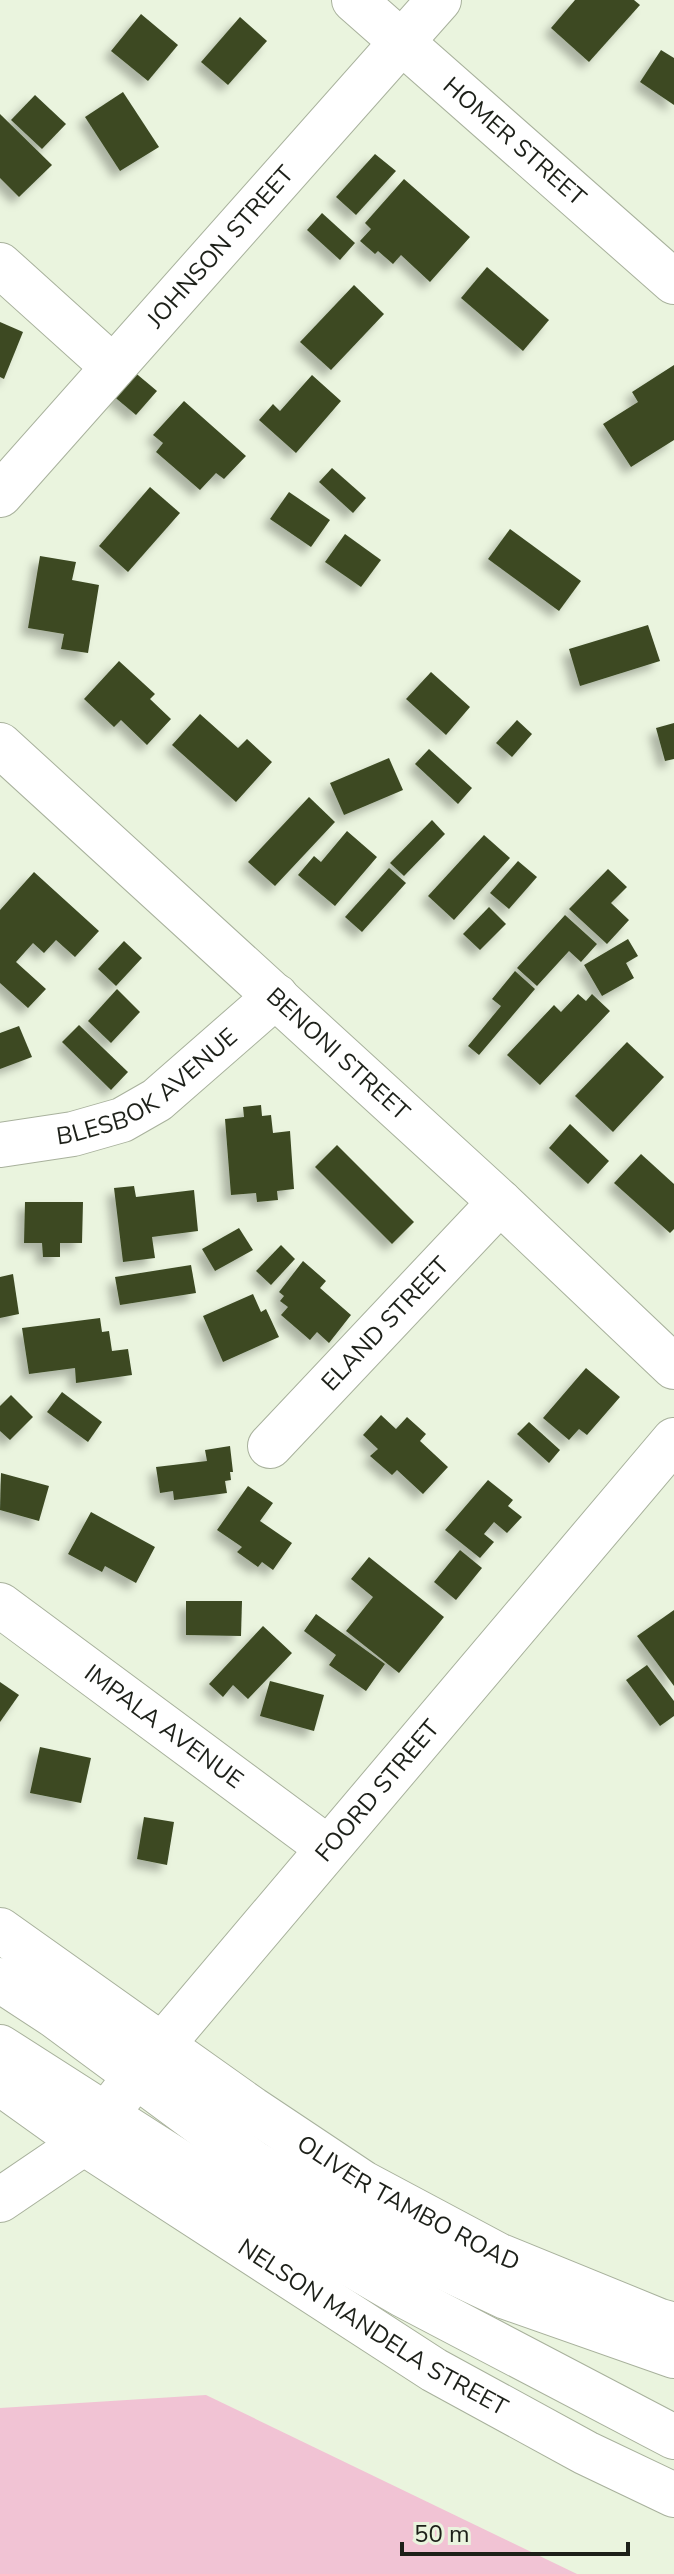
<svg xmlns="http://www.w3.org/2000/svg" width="674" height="2574" font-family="'Nunito Sans',sans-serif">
  <defs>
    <filter id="shadow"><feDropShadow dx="-7" dy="7" stdDeviation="4" flood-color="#0004"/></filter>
  </defs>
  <rect width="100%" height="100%" fill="#eaf4de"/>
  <!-- green -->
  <polygon fill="#f1c3d4" points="206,2395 577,2574 0,2574 0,2408"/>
  <!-- building -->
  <g fill="#3c4a24" filter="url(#shadow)">
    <polygon points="575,0 634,0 640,5 589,62 551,28"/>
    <polygon points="141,14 178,45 148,81 111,51"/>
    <polygon points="240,17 267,41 228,85 201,62"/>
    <polygon points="661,50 674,58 674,105 640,82"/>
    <polygon points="123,92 159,147 120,171 85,117"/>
    <polygon points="35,95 66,124 42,149 11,120"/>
    <polygon points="0,114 52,165 19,197 0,178"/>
    <polygon points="375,154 396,171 356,215 336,197"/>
    <polygon points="404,179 470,237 430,282 401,255 393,264 378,251 375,254 360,241 371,229 365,223"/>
    <polygon points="322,213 355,243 340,260 307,230"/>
    <polygon points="487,267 549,320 523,351 461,298"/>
    <polygon points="354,285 384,314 331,370 300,342"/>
    <polygon points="0,322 23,332 4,379 0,377"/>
    <polygon points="674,365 674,440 631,467 603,424 638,402 632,392"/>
    <polygon points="132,370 157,391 136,415 111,394"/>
    <polygon points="312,375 341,401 296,453 259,420 273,404 280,411"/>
    <polygon points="184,401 246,456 224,479 216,473 200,490 156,452 163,443 153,435"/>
    <polygon points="332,468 366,498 353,513 319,482"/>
    <polygon points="150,487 180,513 128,572 99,546"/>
    <polygon points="289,492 330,520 311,547 270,519"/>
    <polygon points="510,529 581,581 559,611 488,559"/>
    <polygon points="345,534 381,560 361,587 325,562"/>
    <polygon points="40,556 76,562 72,580 99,585 88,653 61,649 64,634 28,628"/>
    <polygon points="648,625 660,661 580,686 569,649"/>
    <polygon points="119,661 155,694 150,699 171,719 147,745 121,720 114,727 84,699"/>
    <polygon points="431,672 470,707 446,735 406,699"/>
    <polygon points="200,714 238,748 247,739 272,762 236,802 172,745"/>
    <polygon points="517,720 532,734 512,757 496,743"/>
    <polygon points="674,723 674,759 665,761 656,728"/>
    <polygon points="429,749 472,788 458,804 415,764"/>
    <polygon points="389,758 403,790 344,815 330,783"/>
    <polygon points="309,797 335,822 275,886 248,862"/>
    <polygon points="432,820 445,834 404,876 390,863"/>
    <polygon points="347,831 377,857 335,906 298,875 314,856 321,862"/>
    <polygon points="484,835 510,858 454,920 428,896"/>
    <polygon points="518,861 537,877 509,909 490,893"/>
    <polygon points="389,868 406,883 362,932 345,917"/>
    <polygon points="608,869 627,887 611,903 629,920 607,944 569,909"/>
    <polygon points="34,872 99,931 75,957 56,940 44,953 33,943 16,962 46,989 28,1008 0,983 0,910"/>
    <polygon points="489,907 506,924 480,950 463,934"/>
    <polygon points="565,915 597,944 581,962 569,951 537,986 517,968"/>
    <polygon points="628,939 638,956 626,963 634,978 602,996 584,965"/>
    <polygon points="124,941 142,958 116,986 98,969"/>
    <polygon points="515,971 535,989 479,1055 468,1046 501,1006 492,999"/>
    <polygon points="117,989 140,1012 111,1043 88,1021"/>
    <polygon points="578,994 586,1001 592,994 610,1011 540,1085 507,1055 554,1005 561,1012"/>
    <polygon points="79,1025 128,1072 111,1090 62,1042"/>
    <polygon points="19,1026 32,1057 0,1069 0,1033"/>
    <polygon points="627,1042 664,1077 613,1132 575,1096"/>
    <polygon points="261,1105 262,1116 271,1115 273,1133 290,1131 294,1189 277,1191 278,1200 257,1202 256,1193 231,1195 225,1119 244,1117 243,1107"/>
    <polygon points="570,1124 609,1161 588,1184 549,1148"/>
    <polygon points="337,1145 414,1222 392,1244 315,1167"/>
    <polygon points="641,1154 674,1184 674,1229 670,1233 614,1183"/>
    <polygon points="134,1186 136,1197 194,1190 198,1231 152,1237 155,1258 123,1262 114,1188"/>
    <polygon points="25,1202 83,1202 82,1243 60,1243 60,1257 43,1257 42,1243 24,1243"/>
    <polygon points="239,1228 253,1250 215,1271 202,1249"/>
    <polygon points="281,1245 295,1259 271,1285 256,1271"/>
    <polygon points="303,1261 326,1281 320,1288 351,1315 329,1343 317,1332 310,1340 281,1315 288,1307 280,1301 284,1296 279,1292"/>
    <polygon points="191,1265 196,1293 120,1305 115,1277"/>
    <polygon points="13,1274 19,1314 0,1318 0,1277"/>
    <polygon points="253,1294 261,1312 266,1309 279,1337 223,1362 203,1316"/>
    <polygon points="100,1318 102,1332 109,1331 112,1351 128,1349 132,1375 76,1383 75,1368 29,1374 22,1328"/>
    <polygon points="586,1368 620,1397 587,1435 579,1429 569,1440 543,1418"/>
    <polygon points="62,1392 102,1422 88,1442 47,1412"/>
    <polygon points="11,1395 33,1417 10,1440 0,1431 0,1406"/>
    <polygon points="381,1415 396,1429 407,1417 426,1434 420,1441 448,1467 423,1494 397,1470 392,1475 370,1456 378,1449 363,1435"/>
    <polygon points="529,1422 560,1450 549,1463 517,1434"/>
    <polygon points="230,1446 233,1472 230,1472 231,1480 225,1481 227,1493 174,1500 173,1491 160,1493 156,1467 207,1461 205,1450"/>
    <polygon points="1,1473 49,1486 39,1521 0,1510"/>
    <polygon points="488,1480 513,1500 508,1506 522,1517 507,1533 494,1522 484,1534 494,1542 480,1558 445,1530"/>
    <polygon points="248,1486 273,1503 260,1521 292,1543 273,1570 262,1562 258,1567 237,1552 242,1547 217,1530"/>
    <polygon points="91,1512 155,1547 136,1583 105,1566 102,1572 68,1554"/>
    <polygon points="460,1550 482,1568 456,1600 434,1582"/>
    <polygon points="369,1557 444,1617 399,1673 346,1631 373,1597 351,1579"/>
    <polygon points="186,1601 242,1601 241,1636 186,1635"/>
    <polygon points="674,1610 674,1686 637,1636"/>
    <polygon points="316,1614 385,1664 366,1691 329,1665 336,1655 304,1631"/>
    <polygon points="263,1626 292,1653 248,1699 233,1685 223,1697 209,1684"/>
    <polygon points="647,1665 674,1701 674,1716 660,1726 626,1680"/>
    <polygon points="270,1681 324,1695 314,1731 260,1716"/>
    <polygon points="0,1682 19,1695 0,1722"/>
    <polygon points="40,1747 91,1758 81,1803 30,1793"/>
    <polygon points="144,1817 174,1822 167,1865 137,1859"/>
  </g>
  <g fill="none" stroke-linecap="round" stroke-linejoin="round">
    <!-- minor casing -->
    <g stroke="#a8b19c" stroke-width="46">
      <g id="minor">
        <path id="s1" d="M354 0 674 282"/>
        <polyline points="0,265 113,367"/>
        <path id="s2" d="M0 495 439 0"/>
        <path id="s3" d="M0 745 500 1202 674 1367"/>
        <path id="s4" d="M0 1145 73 1134 122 1120 157 1100 276 996"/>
        <path id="s5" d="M270 1446 500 1202"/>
        <path id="s6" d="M0 1605 328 1848"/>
        <polyline points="0,1980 55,2016 254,2163 330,2208 415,2254 506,2297 674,2356"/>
        <polyline points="0,2047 228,2193 403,2295 674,2437"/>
        <path id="s7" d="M0 2200 84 2143 136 2076 674 1440"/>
      </g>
    </g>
    <!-- major casing -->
    <g stroke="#a8b19c" stroke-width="46">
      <g id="major">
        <path id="s8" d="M0 1930 252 2109 363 2183 498 2255 660 2321 674 2325"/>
        <path id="s9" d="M0 2083 84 2143 434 2370 586 2453 674 2495"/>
      </g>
    </g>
    <!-- minor -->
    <use href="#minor" stroke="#fff" stroke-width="44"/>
    <!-- major -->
    <use href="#major" stroke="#fff" stroke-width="44"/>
  </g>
  <g text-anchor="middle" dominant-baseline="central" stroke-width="8" stroke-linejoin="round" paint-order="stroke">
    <!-- street labels -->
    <g font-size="24" fill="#1d2019" stroke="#eaf4de">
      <text stroke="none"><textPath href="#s1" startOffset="214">HOMER STREET</textPath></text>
      <text stroke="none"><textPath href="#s2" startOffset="332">JOHNSON STREET</textPath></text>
      <text stroke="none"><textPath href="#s3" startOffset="458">BENONI STREET</textPath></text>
      <text stroke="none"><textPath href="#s4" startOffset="162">BLESBOK AVENUE</textPath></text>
      <text stroke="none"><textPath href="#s5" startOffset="168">ELAND STREET</textPath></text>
      <text stroke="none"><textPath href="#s6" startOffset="204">IMPALA AVENUE</textPath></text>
      <text stroke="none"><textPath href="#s7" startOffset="560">FOORD STREET</textPath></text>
      <text stroke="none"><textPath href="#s8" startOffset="492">OLIVER TAMBO ROAD</textPath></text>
      <text stroke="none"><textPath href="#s9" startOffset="446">NELSON MANDELA STREET</textPath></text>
    </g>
  </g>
  <!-- scale -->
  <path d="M402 2542v12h226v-12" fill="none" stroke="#1d2019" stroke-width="4"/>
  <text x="414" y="2542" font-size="24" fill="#1d2019" stroke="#eaf4de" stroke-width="6" paint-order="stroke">50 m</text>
</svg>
